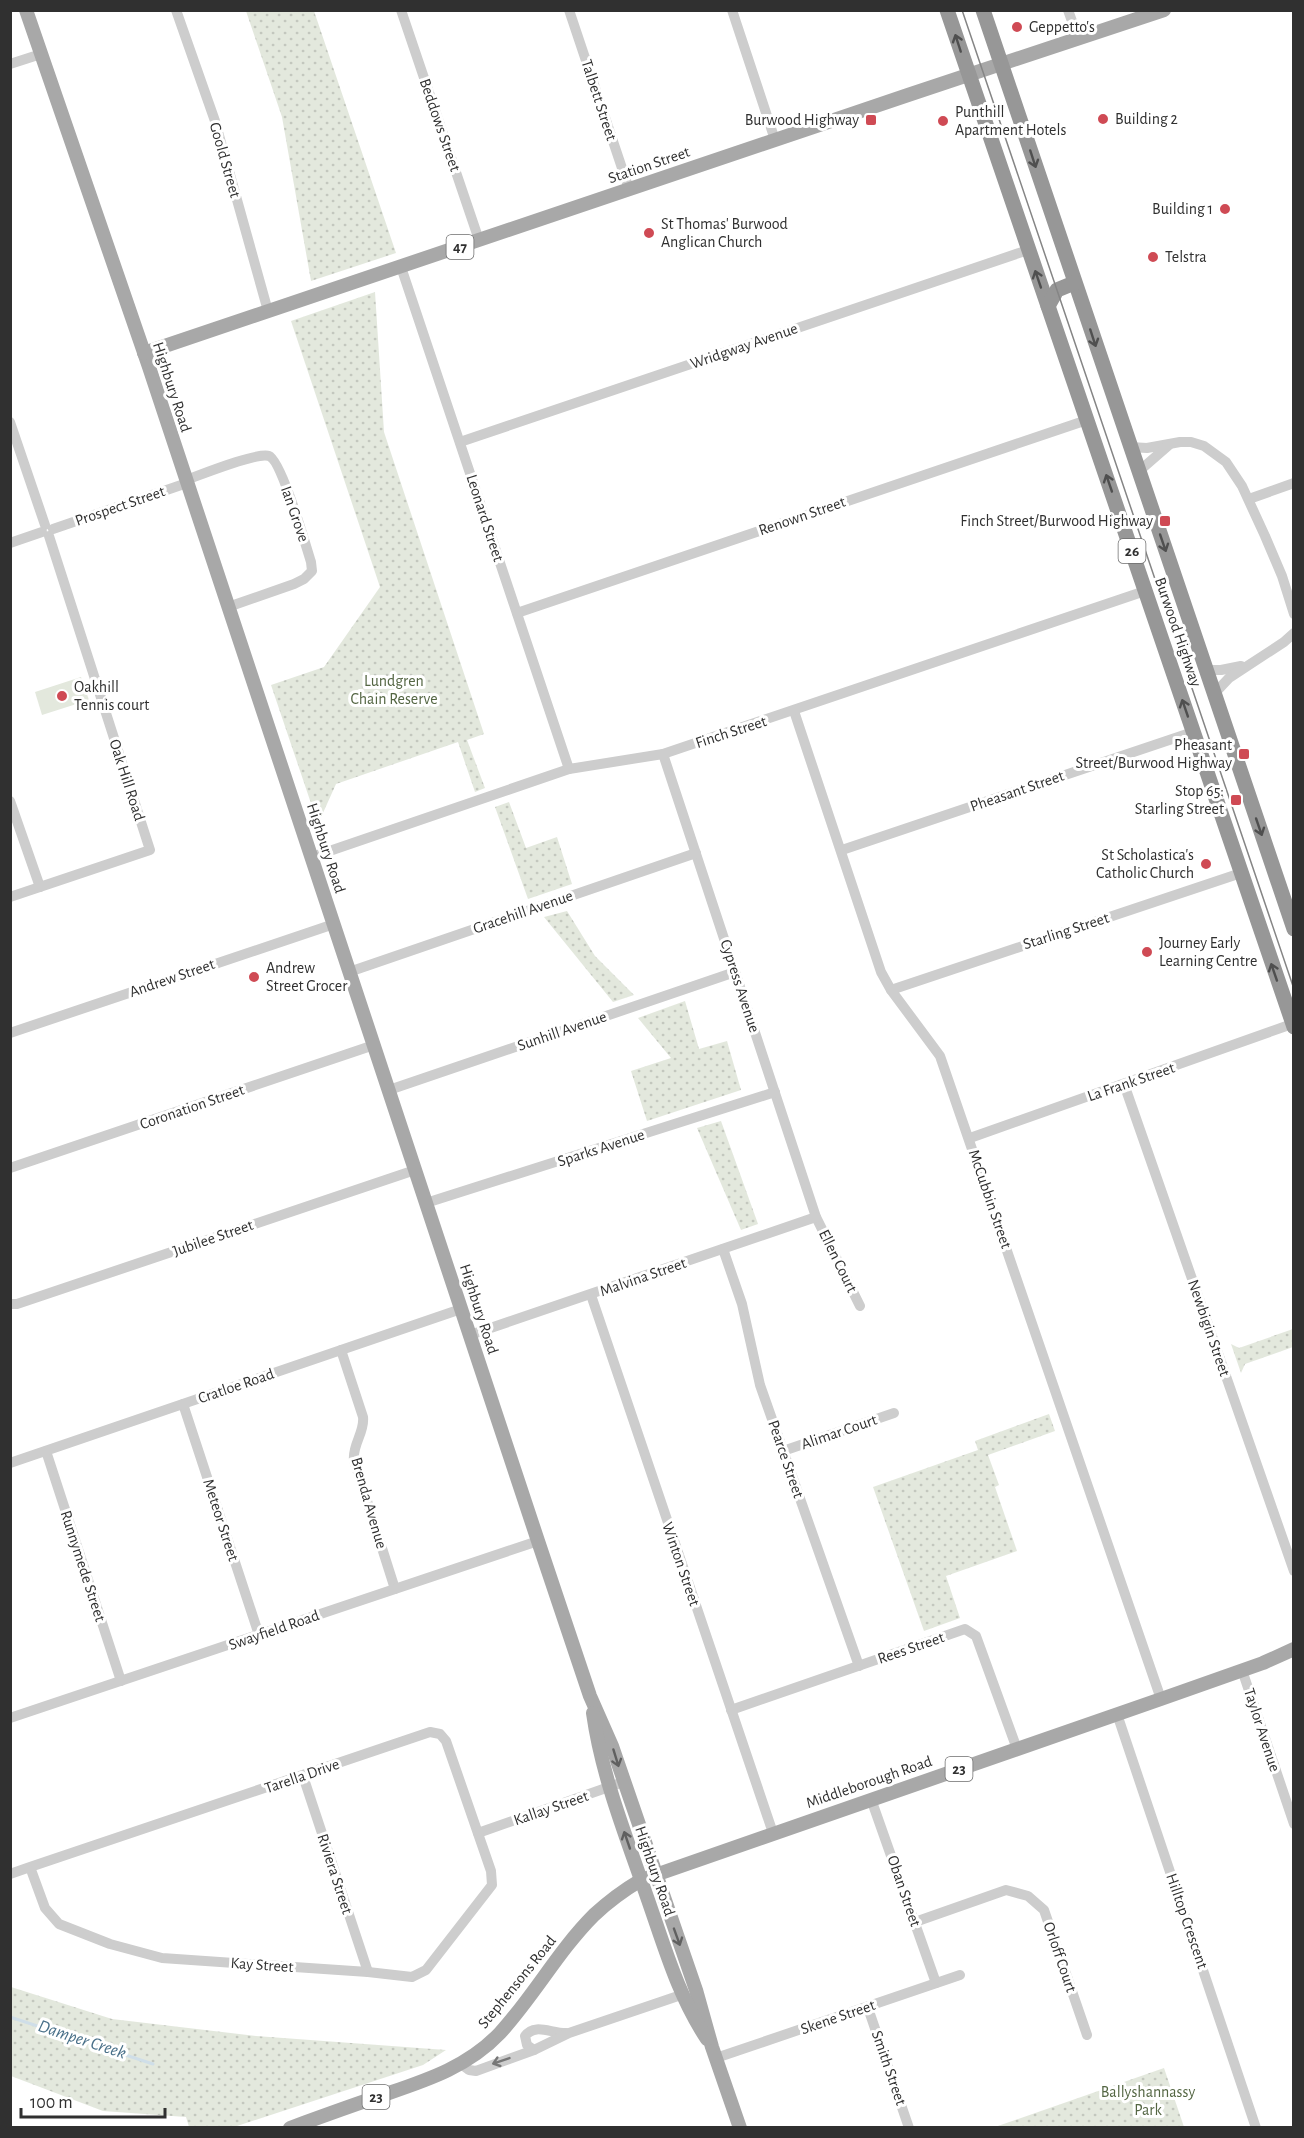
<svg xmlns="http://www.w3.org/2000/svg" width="1304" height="2138" font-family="'Alegreya Sans',sans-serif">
  <defs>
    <pattern id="park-dots" width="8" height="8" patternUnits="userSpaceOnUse" patternTransform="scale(1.5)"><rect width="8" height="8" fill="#e3e8dd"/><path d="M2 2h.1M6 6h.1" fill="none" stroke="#c3c7be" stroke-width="1.8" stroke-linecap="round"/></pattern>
  </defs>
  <rect width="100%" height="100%" fill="#fff"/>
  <!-- grass -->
  <polygon fill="#e3e8dd" points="81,677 89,700 42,715 35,692"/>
  <!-- park -->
  <g fill="url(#park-dots)">
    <polygon points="246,11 314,11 396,253 311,281 282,117"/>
    <polygon points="375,292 384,432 484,734 467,740 485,788 475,792 458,742 336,784 318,824 271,685 324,667 380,587 291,321"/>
    <polygon points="509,802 526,848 557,837 572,884 528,899 495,807"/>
    <polygon points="567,911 595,956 634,995 613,1002 544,917"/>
    <polygon points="685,1001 699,1049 727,1041 741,1090 647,1121 631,1071 671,1058 638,1018"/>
    <polygon points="721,1121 758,1224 741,1230 697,1128"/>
    <polygon points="1293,1329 1293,1347 1245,1364 1241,1373 1231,1344 1239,1348"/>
    <polygon points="1049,1414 1055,1431 988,1455 999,1485 995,1487 1017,1551 946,1576 960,1618 924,1631 873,1487 978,1450 975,1441"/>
    <polygon points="11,1987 112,2019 256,2036 446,2050 423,2065 234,2127 189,2127 186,2117 103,2111 11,2076"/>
    <polygon points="1164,2068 1184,2127 995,2127"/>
  </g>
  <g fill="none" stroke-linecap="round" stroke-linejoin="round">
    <!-- stream -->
    <polyline stroke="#cfdee8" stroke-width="3" points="10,2017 153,2064"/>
    <!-- minor -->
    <g stroke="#cdcdcd" stroke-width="10">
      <polyline points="176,10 215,121 268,311"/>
      <polyline points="401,10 479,240"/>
      <polyline points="569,10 629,189"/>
      <polyline points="732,10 775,140"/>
      <polyline points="1068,10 1078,38"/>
      <polyline points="10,64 41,54"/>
      <polyline points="401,267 569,769"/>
      <polyline points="10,422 45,525"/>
      <polyline points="460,442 1028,250"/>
      <polyline points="1130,447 1147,448 1180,442 1191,442 1204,446 1226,462 1242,486 1265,536 1282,576 1294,614"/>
      <polyline points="1138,472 1169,445"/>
      <path d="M186 480C200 475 257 452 269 456 281 460 306 546 311 562L312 571 304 579 294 584 228 607"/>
      <polyline points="1249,499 1294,483"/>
      <polyline points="53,529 187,483"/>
      <polyline points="10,543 42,532"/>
      <polyline points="517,613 1087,420"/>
      <polyline points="1206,670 1221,670 1241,666"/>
      <polyline points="1214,694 1229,678 1284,642 1294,633"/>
      <polyline points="794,711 881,972 891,990 940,1056 1161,1699"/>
      <polyline points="663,754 816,1217 860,1306"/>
      <polyline points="10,801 40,887"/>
      <polyline points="842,850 1193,732"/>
      <polyline points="312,857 569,769 663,754 1145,591"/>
      <polyline points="10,897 150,850 49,536"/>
      <polyline points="349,972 696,853"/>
      <polyline points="891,990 1241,873"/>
      <polyline points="10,1033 334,924"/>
      <polyline points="1124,1084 1294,1571"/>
      <polyline points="389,1090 735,972"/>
      <polyline points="970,1138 1292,1024"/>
      <polyline points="10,1168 374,1045"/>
      <polyline points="426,1203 775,1092"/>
      <polyline points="723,1249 742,1304 760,1385 859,1666"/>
      <polyline points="591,1295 773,1833"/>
      <polyline points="10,1304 17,1304 415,1170"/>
      <polyline points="470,1335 816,1217"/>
      <path d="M341 1350 363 1417C365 1432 352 1445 354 1460L395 1589"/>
      <polyline points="183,1404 259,1635"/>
      <polyline points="46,1451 121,1681"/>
      <polyline points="783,1451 894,1413"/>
      <polyline points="10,1463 461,1309"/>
      <polyline points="1242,1670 1294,1824"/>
      <polyline points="731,1710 965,1629 976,1636 1017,1749"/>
      <polyline points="1117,1714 1256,2128"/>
      <polyline points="10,1718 538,1541"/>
      <polyline points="303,1776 368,1972"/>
      <polyline points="871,1799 936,1983"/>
      <polyline points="478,1833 623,1782"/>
      <polyline points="10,1874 30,1867 430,1732 440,1734 446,1741 491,1871 492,1885 426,1970 412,1977 368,1972 162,1958 110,1944 59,1924 45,1908 30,1867"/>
      <polyline points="915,1922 1006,1890 1028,1896 1044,1910 1087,2035"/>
      <polyline points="868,2008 909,2128"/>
      <path d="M534 2050 527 2045 525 2036C535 2023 550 2033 566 2033"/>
      <polyline points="716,2058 960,1975"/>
      <polyline points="461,2064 469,2070 476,2071 534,2050 569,2033 681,1995"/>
    </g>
    <!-- major -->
    <g stroke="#a8a8a8" stroke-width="14">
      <polyline points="26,10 149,367 538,1541 590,1696 612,1746 696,1990 712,2047 740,2128"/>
      <polyline points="144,353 908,95 1164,10"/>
      <path d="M593 1713C602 1777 626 1836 647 1897 664 1945 678 1996 707 2039"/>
      <path d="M290 2128C320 2117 350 2106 380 2096 424 2081 467 2068 500 2033 534 1996 558 1951 594 1915 608 1902 624 1890 641 1880L1161 1699 1263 1663 1294 1649"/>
    </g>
    <!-- highway -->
    <g stroke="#979797" stroke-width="15">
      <polyline points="947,10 1294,1027"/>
      <polyline points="983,10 1294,929"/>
      <polyline points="1048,306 1057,290 1074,283"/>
    </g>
    <!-- tram -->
    <polyline stroke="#858585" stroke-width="1.5" points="962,10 1294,989"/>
  </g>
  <!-- one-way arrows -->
  <defs><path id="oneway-shaft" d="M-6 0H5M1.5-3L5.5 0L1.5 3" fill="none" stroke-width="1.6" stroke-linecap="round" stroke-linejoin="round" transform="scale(1.5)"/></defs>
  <g stroke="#4f4f4f">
    <use href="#oneway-shaft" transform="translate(958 43) rotate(-108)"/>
    <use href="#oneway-shaft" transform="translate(1033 159) rotate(72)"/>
    <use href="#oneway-shaft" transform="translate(1038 279) rotate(-109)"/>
    <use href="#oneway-shaft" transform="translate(1093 338) rotate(72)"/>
    <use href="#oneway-shaft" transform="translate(1109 483) rotate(-109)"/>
    <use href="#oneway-shaft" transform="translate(1163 543) rotate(71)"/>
    <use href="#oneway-shaft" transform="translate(1185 708) rotate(-109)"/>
    <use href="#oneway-shaft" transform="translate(1259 827) rotate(71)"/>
    <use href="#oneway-shaft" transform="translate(1274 972) rotate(-109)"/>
  </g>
  <g stroke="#606060">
    <use href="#oneway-shaft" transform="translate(616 1758) rotate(73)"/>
    <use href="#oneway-shaft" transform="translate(627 1840) rotate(-109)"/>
    <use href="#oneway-shaft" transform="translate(677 1937) rotate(70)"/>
  </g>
  <use stroke="#777" href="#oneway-shaft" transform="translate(501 2061) rotate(161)"/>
  <!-- markers -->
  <g fill="#cf4a54" stroke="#fff" stroke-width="2">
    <circle cx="1017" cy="27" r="6"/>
    <circle cx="1103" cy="119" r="6"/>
    <rect x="865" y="114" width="12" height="12" rx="3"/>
    <circle cx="943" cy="121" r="6"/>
    <circle cx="1225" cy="209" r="6"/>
    <circle cx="649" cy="233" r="6"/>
    <circle cx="1153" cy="257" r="6"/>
    <rect x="1159" y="515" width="12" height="12" rx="3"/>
    <circle cx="62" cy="696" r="6"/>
    <rect x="1238" y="748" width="12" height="12" rx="3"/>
    <rect x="1230" y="794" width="12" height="12" rx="3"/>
    <circle cx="1206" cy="864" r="6"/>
    <circle cx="1147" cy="952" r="6"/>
    <circle cx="254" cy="977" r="6"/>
  </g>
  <g text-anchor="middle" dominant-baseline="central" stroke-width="6" stroke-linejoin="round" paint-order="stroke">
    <!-- shield labels -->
    <g fill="#fff" stroke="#6e6e6e" stroke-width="1.5">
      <rect x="446.5" y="235" width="27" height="24" rx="4.5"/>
      <rect x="1118.5" y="539" width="27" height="24" rx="4.5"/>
      <rect x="945.5" y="1757" width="27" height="24" rx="4.5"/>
      <rect x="362.5" y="2085" width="27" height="24" rx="4.5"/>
    </g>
    <g font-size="15" font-weight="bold" fill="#303030">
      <text x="460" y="247">47</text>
      <text x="1132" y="551">26</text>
      <text x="959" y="1769">23</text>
      <text x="376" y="2097">23</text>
    </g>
    <!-- poi labels -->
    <g font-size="16" fill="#303030" stroke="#fff" text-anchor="start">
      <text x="1029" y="27">Geppetto's</text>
      <text x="955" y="112">Punthill<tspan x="955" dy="18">Apartment Hotels</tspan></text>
      <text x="1115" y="119">Building 2</text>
      <text x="859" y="120" text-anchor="end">Burwood Highway</text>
      <text x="1213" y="209" text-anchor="end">Building 1</text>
      <text x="661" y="224">St Thomas' Burwood<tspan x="661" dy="18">Anglican Church</tspan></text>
      <text x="1165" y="257">Telstra</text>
      <text x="1153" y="521" text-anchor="end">Finch Street/Burwood Highway</text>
      <text x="74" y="687">Oakhill<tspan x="74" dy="18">Tennis court</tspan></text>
      <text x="1232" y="745" text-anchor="end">Pheasant<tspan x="1232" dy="18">Street/Burwood Highway</tspan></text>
      <text x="1224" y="791" text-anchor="end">Stop 65:<tspan x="1224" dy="18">Starling Street</tspan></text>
      <text x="1194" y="855" text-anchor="end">St Scholastica's<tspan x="1194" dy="18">Catholic Church</tspan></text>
      <text x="1159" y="943">Journey Early<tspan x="1159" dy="18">Learning Centre</tspan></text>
      <text x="266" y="968">Andrew<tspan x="266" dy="18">Street Grocer</tspan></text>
    </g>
    <!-- street labels -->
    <g font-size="16" fill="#303030" stroke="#fff">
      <text transform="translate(599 100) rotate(72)">Talbett Street</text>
      <text transform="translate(440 125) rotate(71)">Beddows Street</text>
      <text transform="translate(225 160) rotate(74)">Goold Street</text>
      <text transform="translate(649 165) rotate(-19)">Station Street</text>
      <text transform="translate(744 346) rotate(-19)">Wridgway Avenue</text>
      <text transform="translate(172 387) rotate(72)">Highbury Road</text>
      <text transform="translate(120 506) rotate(-19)">Prospect Street</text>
      <text transform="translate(295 514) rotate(71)">Ian Grove</text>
      <text transform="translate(802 516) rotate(-19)">Renown Street</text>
      <text transform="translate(485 518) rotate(72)">Leonard Street</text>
      <text transform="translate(1178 632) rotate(71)">Burwood Highway</text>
      <text transform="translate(731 732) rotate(-18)">Finch Street</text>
      <text transform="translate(127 780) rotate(72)">Oak Hill Road</text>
      <text transform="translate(1017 791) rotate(-19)">Pheasant Street</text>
      <text transform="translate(326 848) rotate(72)">Highbury Road</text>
      <text transform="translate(523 912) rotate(-19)">Gracehill Avenue</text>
      <text transform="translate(1066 931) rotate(-18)">Starling Street</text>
      <text transform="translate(172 978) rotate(-19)">Andrew Street</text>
      <text transform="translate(740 986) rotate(72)">Cypress Avenue</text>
      <text transform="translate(562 1031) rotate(-19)">Sunhill Avenue</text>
      <text transform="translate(1131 1082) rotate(-19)">La Frank Street</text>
      <text transform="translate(192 1107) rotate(-19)">Coronation Street</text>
      <text transform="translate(601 1148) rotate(-18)">Sparks Avenue</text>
      <text transform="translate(990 1199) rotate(71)">McCubbin Street</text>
      <text transform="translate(213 1238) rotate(-19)">Jubilee Street</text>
      <text transform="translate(838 1261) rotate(64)">Ellen Court</text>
      <text transform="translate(643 1277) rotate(-19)">Malvina Street</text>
      <text transform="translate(479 1309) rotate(72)">Highbury Road</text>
      <text transform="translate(1209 1328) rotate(71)">Newbigin Street</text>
      <text transform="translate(236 1386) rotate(-19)">Cratloe Road</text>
      <text transform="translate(839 1432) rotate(-19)">Alimar Court</text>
      <text transform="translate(786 1459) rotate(71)">Pearce Street</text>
      <text transform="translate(369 1503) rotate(74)">Brenda Avenue</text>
      <text transform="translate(221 1520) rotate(72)">Meteor Street</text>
      <text transform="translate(681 1564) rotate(71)">Winton Street</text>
      <text transform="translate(83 1566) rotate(72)">Runnymede Street</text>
      <text transform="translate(274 1630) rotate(-19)">Swayfield Road</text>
      <text transform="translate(911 1648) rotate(-19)">Rees Street</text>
      <text transform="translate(1262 1730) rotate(72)">Taylor Avenue</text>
      <text transform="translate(302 1776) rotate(-19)">Tarella Drive</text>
      <text transform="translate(869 1782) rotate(-19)">Middleborough Road</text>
      <text transform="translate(551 1808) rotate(-19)">Kallay Street</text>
      <text transform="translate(655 1871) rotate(71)">Highbury Road</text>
      <text transform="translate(335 1874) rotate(72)">Riviera Street</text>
      <text transform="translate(904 1891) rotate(71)">Oban Street</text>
      <text transform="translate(1187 1921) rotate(71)">Hilltop Crescent</text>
      <text transform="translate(1060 1957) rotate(71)">Orloff Court</text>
      <text transform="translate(262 1965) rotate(4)">Kay Street</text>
      <text transform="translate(517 1982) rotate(-51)">Stephensons Road</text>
      <text transform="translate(838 2017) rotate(-19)">Skene Street</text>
      <text transform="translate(889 2068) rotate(71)">Smith Street</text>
    </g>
    <!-- park labels -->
    <g font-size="16" fill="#546643" stroke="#fff">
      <text x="394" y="681">Lundgren<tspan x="394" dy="18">Chain Reserve</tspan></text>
      <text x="1148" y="2092">Ballyshannassy<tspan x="1148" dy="18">Park</tspan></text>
    </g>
    <!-- water labels -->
    <g font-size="18" font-style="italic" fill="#486f88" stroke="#fff">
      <text transform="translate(82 2040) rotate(18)">Damper Creek</text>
    </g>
  </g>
  <!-- border -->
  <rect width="1304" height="2138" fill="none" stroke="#303030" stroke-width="24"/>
  <!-- scale -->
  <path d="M21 2108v9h144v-9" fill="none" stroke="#303030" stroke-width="3"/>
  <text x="30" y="2108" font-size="18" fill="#303030" stroke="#ffffff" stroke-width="4.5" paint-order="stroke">100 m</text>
</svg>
